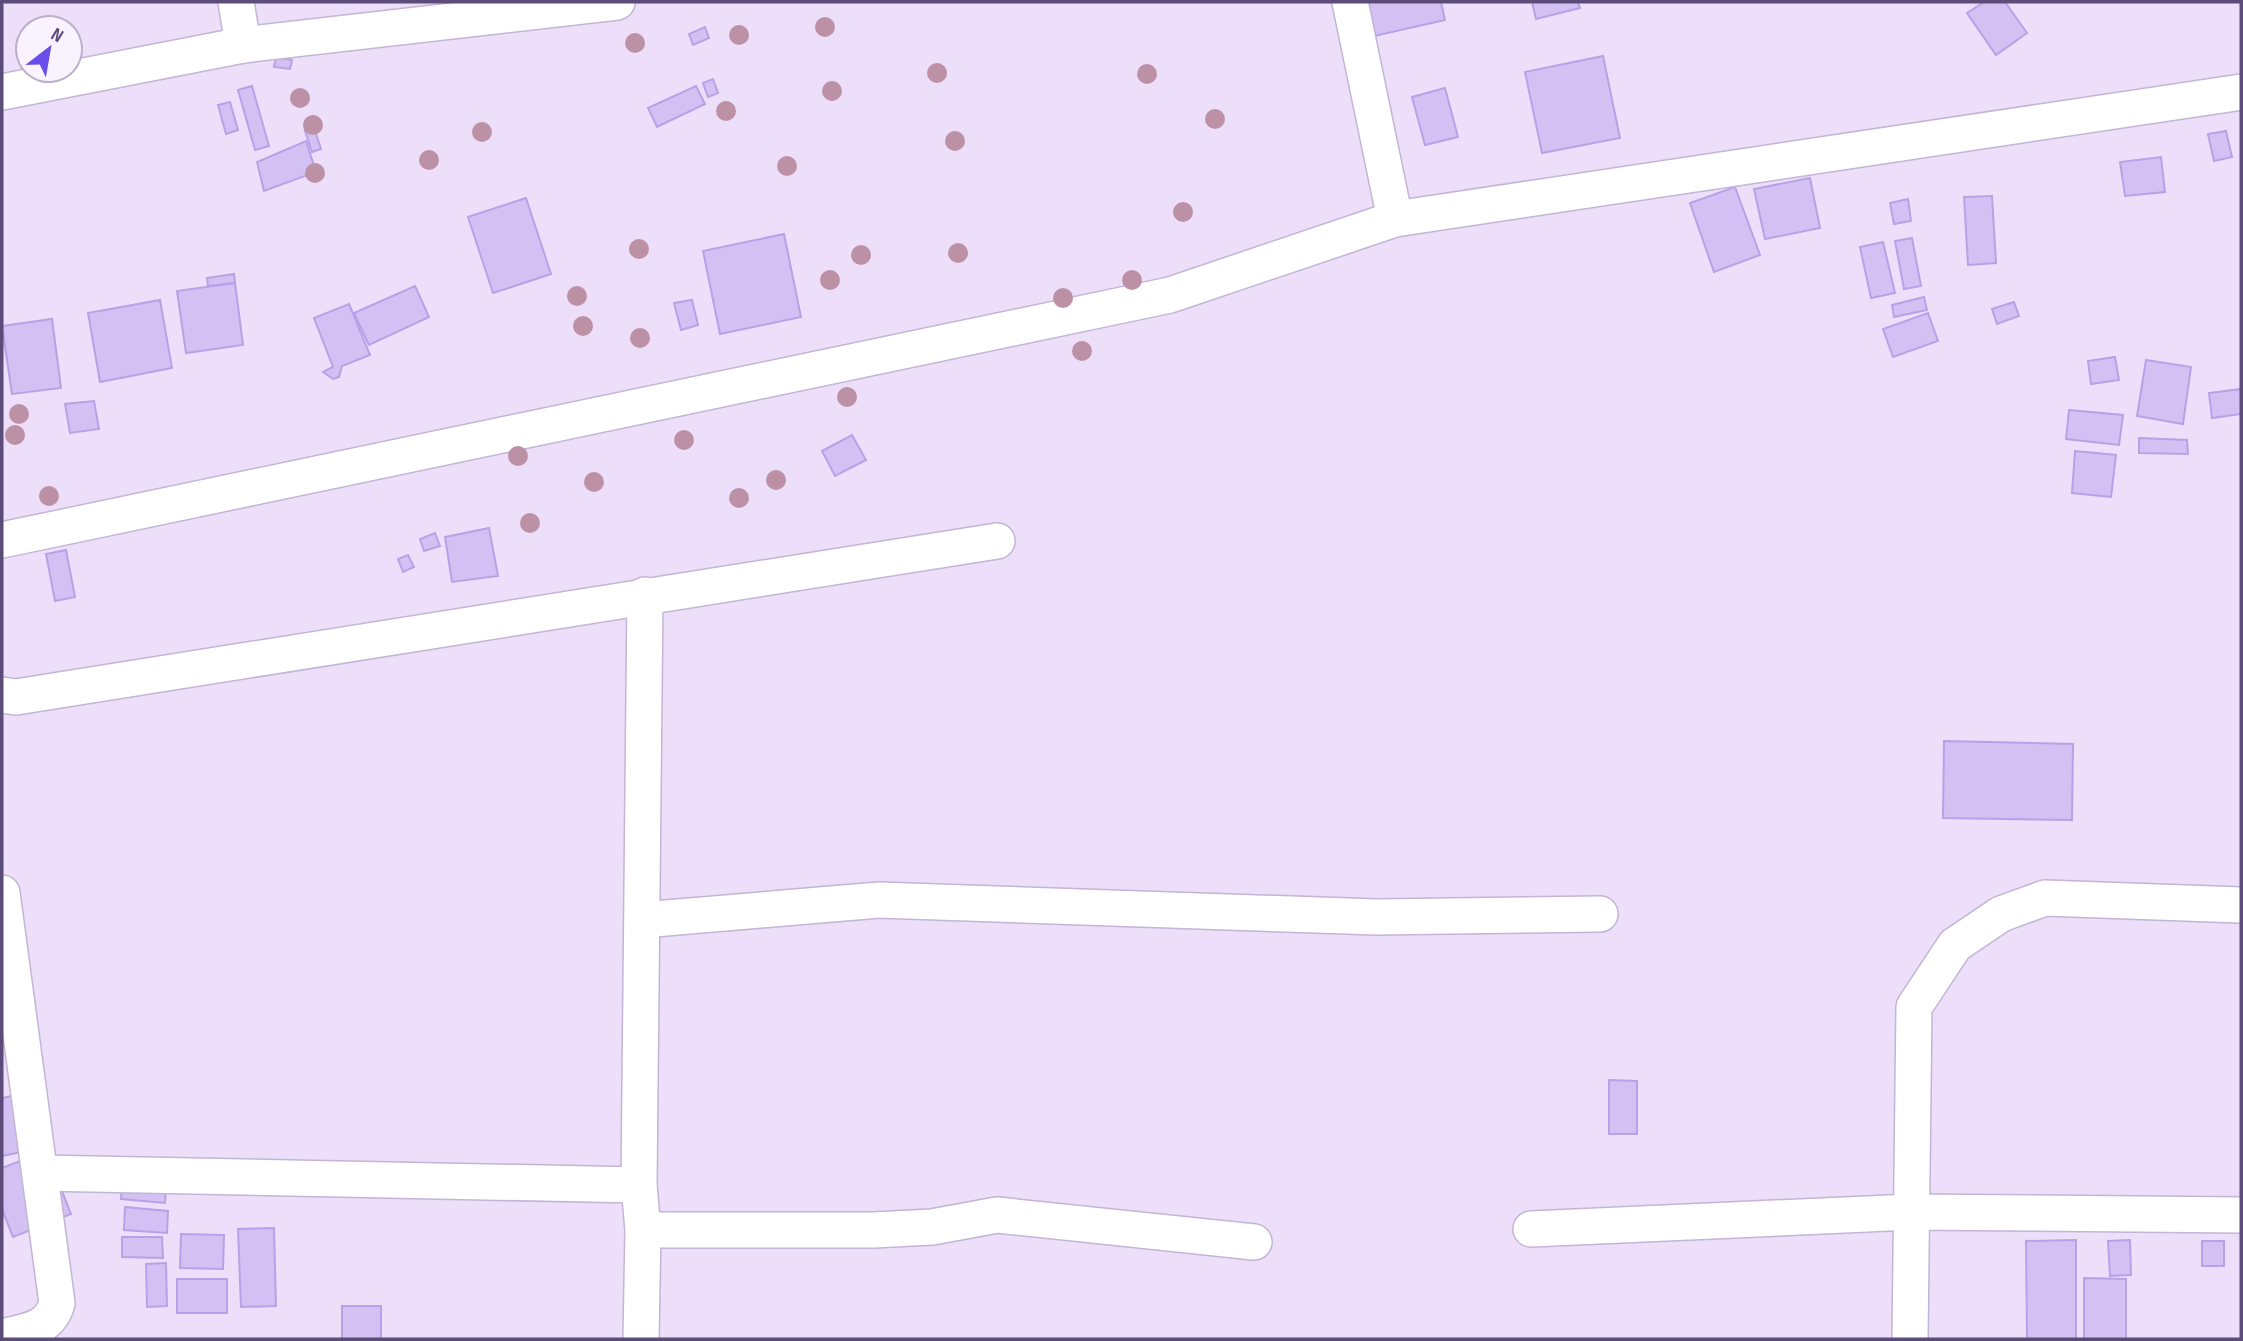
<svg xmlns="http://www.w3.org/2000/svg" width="2243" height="1341" font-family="'Sofia Sans Condensed',sans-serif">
  <rect width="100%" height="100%" fill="#f5ebfd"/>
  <!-- residential -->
  <path fill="#eddffa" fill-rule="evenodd" d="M2 2H2241V1339H2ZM28 28H70V70H28Z"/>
  <!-- building -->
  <g fill="#d4c1f4" stroke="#b9a1e7" stroke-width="2">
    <polygon points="1362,2 1441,2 1445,20 1361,39"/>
    <polygon points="1532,2 1578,2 1580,8 1536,19"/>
    <polygon points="1984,2 2005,2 2027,33 1996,55 1967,13"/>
    <polygon points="705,27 709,38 693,45 689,34"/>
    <polygon points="1603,56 1620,138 1542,153 1525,72"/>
    <polygon points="276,57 292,60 290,69 274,67"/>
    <polygon points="713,79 718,93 708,97 703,83"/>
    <polygon points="252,86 269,146 255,150 238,90"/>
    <polygon points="696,86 705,104 657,127 648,108"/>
    <polygon points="1445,88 1458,137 1425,145 1412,97"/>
    <polygon points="230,102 238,130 226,134 218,105"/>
    <polygon points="314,128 321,149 312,152 305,131"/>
    <polygon points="2226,131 2232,157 2214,161 2208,134"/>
    <polygon points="306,141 316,172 264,191 257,162"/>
    <polygon points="2161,157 2165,192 2125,196 2120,162"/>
    <polygon points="1810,178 1820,228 1765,239 1754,189"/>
    <polygon points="1735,187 1760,255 1714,272 1690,203"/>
    <polygon points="1992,196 1996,263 1968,265 1964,197"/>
    <polygon points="526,198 551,274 493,293 468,217"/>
    <polygon points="1908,199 1911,221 1894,224 1890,203"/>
    <polygon points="784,234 801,317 720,334 703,251"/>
    <polygon points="1912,238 1921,286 1904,289 1895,241"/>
    <polygon points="1883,242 1895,293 1871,298 1860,247"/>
    <polygon points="234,274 235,283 208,286 207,278"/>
    <polygon points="235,283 243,345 186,353 177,291"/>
    <polygon points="415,286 429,317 369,345 354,313"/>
    <polygon points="1924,297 1927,310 1894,317 1892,305"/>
    <polygon points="160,300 172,368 100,382 88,313"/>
    <polygon points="692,300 698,325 681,330 674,303"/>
    <polygon points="2014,302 2019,316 1997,324 1992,309"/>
    <polygon points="349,304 370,355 342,366 339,377 333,379 323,372 333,367 314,318"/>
    <polygon points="1928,313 1938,341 1893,357 1883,329"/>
    <polygon points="52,319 61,388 12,394 2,326"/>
    <polygon points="2115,357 2119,380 2091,384 2088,361"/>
    <polygon points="2146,360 2191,367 2183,424 2137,416"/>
    <polygon points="2241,389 2241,414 2212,418 2209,393"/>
    <polygon points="94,401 99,429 70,433 65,404"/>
    <polygon points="2069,410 2123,415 2119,445 2066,439"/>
    <polygon points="852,435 866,460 835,476 822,451"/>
    <polygon points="2139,438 2187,440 2188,454 2139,453"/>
    <polygon points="2075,451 2116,455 2111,497 2072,493"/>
    <polygon points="489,528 498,576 452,582 445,537"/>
    <polygon points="435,533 440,546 424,551 420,539"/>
    <polygon points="66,550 75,597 55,601 46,554"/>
    <polygon points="408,555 414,567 403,572 398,559"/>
    <polygon points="1944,741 2073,744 2072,820 1943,818"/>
    <polygon points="1609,1080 1637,1081 1637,1134 1609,1134"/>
    <polygon points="39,1090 51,1146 2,1156 2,1098"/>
    <polygon points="46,1151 71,1214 13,1237 2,1209 2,1168"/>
    <polygon points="122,1184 166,1189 165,1203 121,1199"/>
    <polygon points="125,1207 168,1211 167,1233 124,1230"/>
    <polygon points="274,1228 276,1306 241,1307 238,1229"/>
    <polygon points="181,1234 224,1235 223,1269 180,1268"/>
    <polygon points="122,1237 162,1237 163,1258 122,1257"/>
    <polygon points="2076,1240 2076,1339 2027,1339 2026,1241"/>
    <polygon points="2130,1240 2131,1275 2110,1276 2108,1241"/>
    <rect x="2202" y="1241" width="22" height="25"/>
    <polygon points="166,1263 167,1306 147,1307 146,1264"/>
    <polygon points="2084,1278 2126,1279 2126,1339 2084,1339"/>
    <rect x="177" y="1279" width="50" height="34"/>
    <rect x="342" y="1306" width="39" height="33"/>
  </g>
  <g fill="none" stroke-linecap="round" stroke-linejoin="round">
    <!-- minor casing -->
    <g stroke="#c2b5d5" stroke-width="38">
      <g id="minor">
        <polyline points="236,2 243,45"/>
        <polyline points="1350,2 1395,219"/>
        <polyline points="2,92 243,45 617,2"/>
        <polyline points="2,540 1170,295 1395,219 2241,92"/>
        <polyline points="2,695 16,697 997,541"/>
        <path d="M2 893 57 1303C50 1330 25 1331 2 1337"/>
        <polyline points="642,920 879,900 1376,917 1600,914"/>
        <polyline points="41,1173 639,1185"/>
        <polyline points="1531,1229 1911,1212 2241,1215"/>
        <polyline points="643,1230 873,1230 932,1227 997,1215 1254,1242"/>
        <polyline points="641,1339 643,1230 639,1185 645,595"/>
        <polyline points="1910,1339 1914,1007 1955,945 2001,914 2045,898 2241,905"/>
      </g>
    </g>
    <!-- minor -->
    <use href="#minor" stroke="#fff" stroke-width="35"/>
  </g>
  <!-- trees -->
  <g fill="#bc91a6">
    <circle cx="825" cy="27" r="10"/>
    <circle cx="739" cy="35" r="10"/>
    <circle cx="635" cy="43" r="10"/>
    <circle cx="937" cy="73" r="10"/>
    <circle cx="1147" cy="74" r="10"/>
    <circle cx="832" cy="91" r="10"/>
    <circle cx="300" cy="98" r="10"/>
    <circle cx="726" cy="111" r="10"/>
    <circle cx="1215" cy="119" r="10"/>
    <circle cx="313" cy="125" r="10"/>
    <circle cx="482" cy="132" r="10"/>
    <circle cx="955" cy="141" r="10"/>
    <circle cx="429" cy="160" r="10"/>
    <circle cx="787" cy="166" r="10"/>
    <circle cx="315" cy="173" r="10"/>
    <circle cx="1183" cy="212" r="10"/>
    <circle cx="639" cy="249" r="10"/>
    <circle cx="958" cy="253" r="10"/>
    <circle cx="861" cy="255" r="10"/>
    <circle cx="830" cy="280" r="10"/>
    <circle cx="1132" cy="280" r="10"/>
    <circle cx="577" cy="296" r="10"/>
    <circle cx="1063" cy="298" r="10"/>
    <circle cx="583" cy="326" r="10"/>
    <circle cx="640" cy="338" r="10"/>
    <circle cx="1082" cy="351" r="10"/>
    <circle cx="847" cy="397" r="10"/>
    <circle cx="19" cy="414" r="10"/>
    <circle cx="15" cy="435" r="10"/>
    <circle cx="684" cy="440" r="10"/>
    <circle cx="518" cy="456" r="10"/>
    <circle cx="776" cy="480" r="10"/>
    <circle cx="594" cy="482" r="10"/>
    <circle cx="49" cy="496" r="10"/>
    <circle cx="739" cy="498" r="10"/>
    <circle cx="530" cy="523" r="10"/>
  </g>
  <!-- border -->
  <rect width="2243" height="1341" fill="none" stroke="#5b4c7a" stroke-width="7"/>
  <!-- north arrow -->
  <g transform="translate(49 49) rotate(31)"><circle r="33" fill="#f9f2ff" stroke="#bab0ca" stroke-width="2"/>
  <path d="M0-5L12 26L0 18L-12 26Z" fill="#6b4dea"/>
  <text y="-10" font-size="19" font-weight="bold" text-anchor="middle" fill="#5b4c7a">N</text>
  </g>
</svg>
